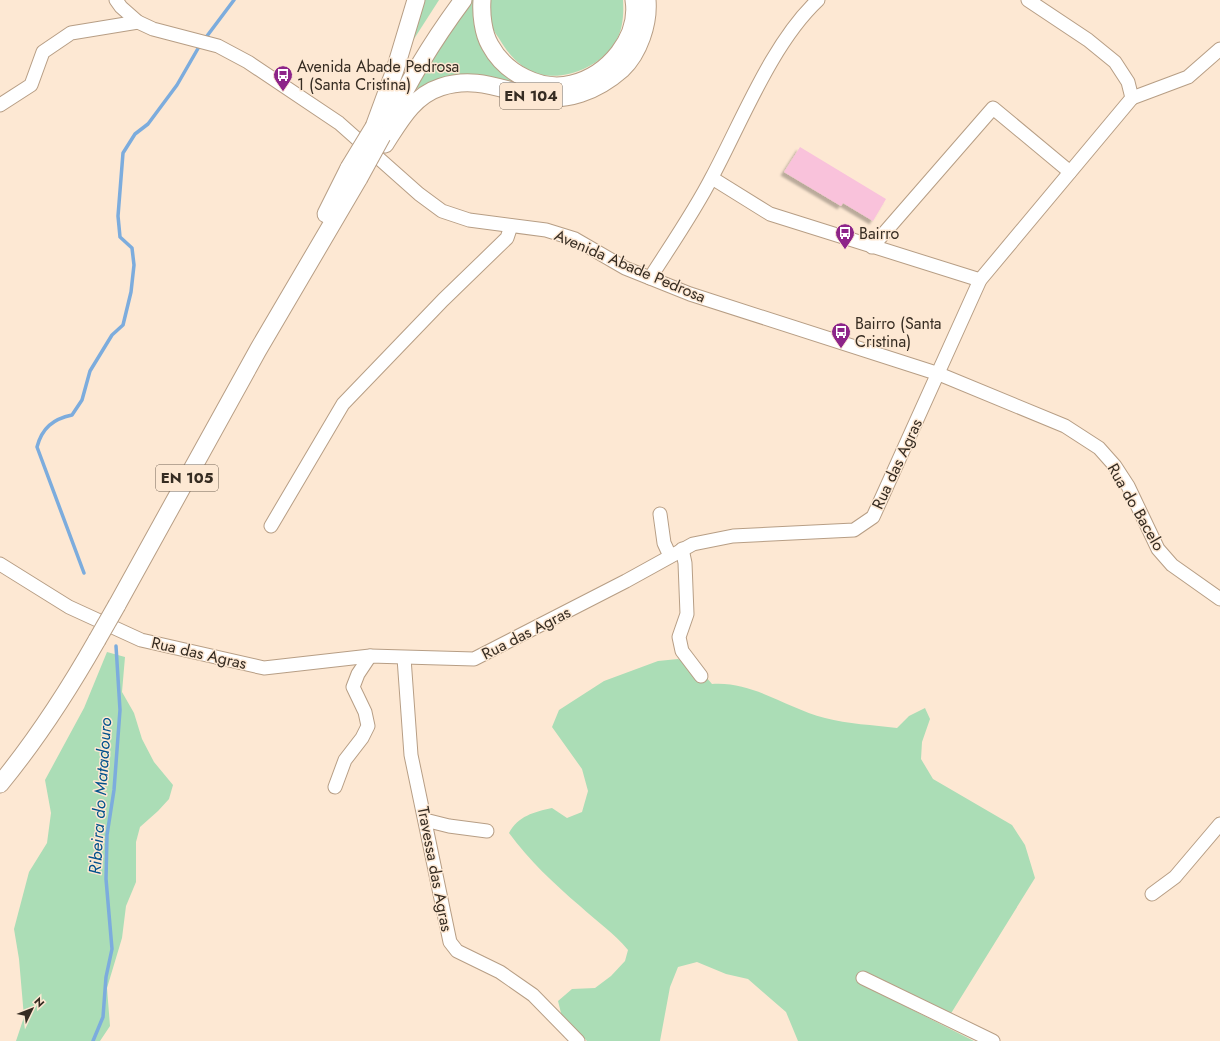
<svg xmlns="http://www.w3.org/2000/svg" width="1220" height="1041" font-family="Jost,sans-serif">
  <defs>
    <filter id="shadow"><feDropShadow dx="-3.5" dy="3.5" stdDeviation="1" flood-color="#0004"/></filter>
  </defs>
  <rect width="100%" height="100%" fill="#fde8d3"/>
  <!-- green -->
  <g fill="#abddb6">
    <polygon points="419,0 439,0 403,56"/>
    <path d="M471 0H476L473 19 482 43 525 85C506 80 484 73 464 74 445 75 427 84 410 92Z"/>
    <path d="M490 0H623C624 14 623 32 614 44 599 67 565 81 538 74 522 69 508 54 500 40 497 35 491 28 490 21 489 15 490 7 490 0Z"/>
    <polygon points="107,652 125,657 122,692 134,713 142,739 154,762 173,785 169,799 158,811 140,827 136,842 136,882 126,906 122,938 107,988 110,1026 100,1041 16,1041 24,1017 19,959 14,929 29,872 47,843 51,813 45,780 84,708"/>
    <path d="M678 659 701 671 712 684C753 681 786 708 825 718 848 724 873 725 897 728L909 716 925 708 930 719 922 742 921 759 933 779 1012 825 1025 845 1035 878 950 1015 860 972 859 983 974 1041H798L786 1012 748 979 726 974 697 962 678 967 670 987 660 1041H587L562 1017 558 1001 572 989 595 988 611 976 625 961 628 950C614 933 596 921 580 906 554 884 529 860 509 833 518 816 534 812 552 808L567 818 582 812 588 791 582 769 552 727 559 710 604 681 658 661Z"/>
  </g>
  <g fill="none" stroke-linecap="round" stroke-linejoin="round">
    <!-- stream -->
    <g stroke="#7cacdd" stroke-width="3.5">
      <polyline points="204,40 234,0"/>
      <path d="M84 573 37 447C42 428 53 419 72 415L82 400 90 371 112 335 123 325 131 292 134 265 132 248 120 237 118 216 123 153 135 134 148 124 177 85 200 45"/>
      <polyline points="93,1041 103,1017 106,977 112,949 106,879 107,835 114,790 120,710 116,646"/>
    </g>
  </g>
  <!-- building -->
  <polygon fill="#f9c2db" filter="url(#shadow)" points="800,147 886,199 873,221 843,203 841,206 784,172"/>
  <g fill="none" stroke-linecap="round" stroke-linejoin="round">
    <!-- minor casing -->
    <g stroke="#b79e85" stroke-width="15">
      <g id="minor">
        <polyline points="116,0 121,7 138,22 153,29 218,46 248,62 339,123 419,194 442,211 469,220 546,230 575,239 625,268 690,294 939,374 1065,426 1099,448 1115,466 1128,486 1158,549 1172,565 1220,599"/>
        <polyline points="1028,0 1088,40 1115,62 1128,82 1132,98"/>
        <polyline points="1132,98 1188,77 1220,49"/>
        <polyline points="0,105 31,85 43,52 71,33 138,22"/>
        <polyline points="712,178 770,214 980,280"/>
        <polyline points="872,247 993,108 1070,172"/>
        <path d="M650 278C671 245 694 212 712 177 742 121 772 43 818 0"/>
        <polyline points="660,514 664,543 670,556"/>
        <polyline points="271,526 343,404 443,300 507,238 511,226"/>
        <polyline points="682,549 685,563 687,614 679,637 682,651 701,676"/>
        <polyline points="0,564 69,607 141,640 264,668 370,656 474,659 626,581 693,544 733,536 854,530 873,517 980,280 1132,98"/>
        <polyline points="404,658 411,755 450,942 457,951 500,972 533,995 578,1041"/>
        <polyline points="335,787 345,760 362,738 368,726 365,712 353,687 358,674 370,656"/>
        <polyline points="425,820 449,826 487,831"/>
        <polyline points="1152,894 1175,877 1220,824"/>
        <polyline points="863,978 993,1041"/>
      </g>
    </g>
    <!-- major casing -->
    <g stroke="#b79e85" stroke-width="19">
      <g id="major">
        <path d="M482 0C481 14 483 33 490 45 505 73 541 92 572 84 608 75 640 38 634 0"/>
        <path d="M389 123C409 79 434 39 463 0"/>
        <polyline points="374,127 395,70 416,0"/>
        <path d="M385 144C400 121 413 96 441 87 474 76 500 89 533 96 566 103 597 91 622 69 639 53 649 23 647 0"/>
        <polyline points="326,214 349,168"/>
        <polyline points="117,605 258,350 359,178"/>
        <path d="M0 784C37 739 68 691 97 640"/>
      </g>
    </g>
    <!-- minor -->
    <use href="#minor" stroke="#fff" stroke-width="13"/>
    <!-- major -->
    <use href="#major" stroke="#fff" stroke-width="17"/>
    <!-- major-bridge casing -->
    <g stroke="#b79e85" stroke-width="19" stroke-linecap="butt">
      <g id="major-bridge">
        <polyline points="349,168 374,127"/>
        <polyline points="359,178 382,136"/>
        <polyline points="97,640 117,605"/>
      </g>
    </g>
    <!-- major-bridge -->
    <use href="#major-bridge" stroke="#fff" stroke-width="17"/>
  </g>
  <!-- icons -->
  <defs>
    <g id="bus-pin" transform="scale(1)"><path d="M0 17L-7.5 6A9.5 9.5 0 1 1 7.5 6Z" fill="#8d2489" stroke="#fde8d3"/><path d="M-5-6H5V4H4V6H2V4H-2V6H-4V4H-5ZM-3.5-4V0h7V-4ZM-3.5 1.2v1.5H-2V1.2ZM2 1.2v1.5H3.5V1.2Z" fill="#fff"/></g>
  </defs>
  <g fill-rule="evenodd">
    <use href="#bus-pin" x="283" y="75"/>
    <use href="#bus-pin" x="845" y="233"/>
    <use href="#bus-pin" x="841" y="332"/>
  </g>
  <g text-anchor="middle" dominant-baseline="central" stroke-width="3" stroke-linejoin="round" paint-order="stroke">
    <!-- shield labels -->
    <g fill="#fde8d3" stroke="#726457" stroke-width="1">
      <rect x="500" y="83" width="62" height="26" rx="3"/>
      <rect x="156" y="465" width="62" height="26" rx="3"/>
    </g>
    <g font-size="15" font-weight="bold" fill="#362c22">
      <text x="531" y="96">EN 104</text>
      <text x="187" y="478">EN 105</text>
    </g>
    <!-- poi labels -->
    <g font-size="16" fill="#362c22" stroke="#fde8d3" text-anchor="start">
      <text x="297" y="66">Avenida Abade Pedrosa<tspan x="297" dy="18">1 (Santa Cristina)</tspan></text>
      <text x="859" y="233">Bairro</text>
      <text x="855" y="323">Bairro (Santa<tspan x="855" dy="18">Cristina)</tspan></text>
    </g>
    <!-- street labels -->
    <g font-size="16" fill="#362c22" stroke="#fde8d3">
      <text transform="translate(630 266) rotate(23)">Avenida Abade Pedrosa</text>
      <text transform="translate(897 464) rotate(-65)">Rua das Agras</text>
      <text transform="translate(1136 507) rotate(60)">Rua do Bacelo</text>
      <text transform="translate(526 633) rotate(-27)">Rua das Agras</text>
      <text transform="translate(199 653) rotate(13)">Rua das Agras</text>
      <text transform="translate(435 869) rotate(79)">Travessa das Agras</text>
    </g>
    <!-- water labels -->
    <g font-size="17" font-style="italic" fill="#02518c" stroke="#fde8d3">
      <text transform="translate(100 796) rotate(-86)">Ribeira do Matadouro</text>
    </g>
  </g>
  <!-- north arrow -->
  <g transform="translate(32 1009) rotate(47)" stroke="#fde8d3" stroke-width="3" paint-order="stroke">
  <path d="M0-3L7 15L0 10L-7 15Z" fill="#362c22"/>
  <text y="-6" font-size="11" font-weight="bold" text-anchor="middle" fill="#362c22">N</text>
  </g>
</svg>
